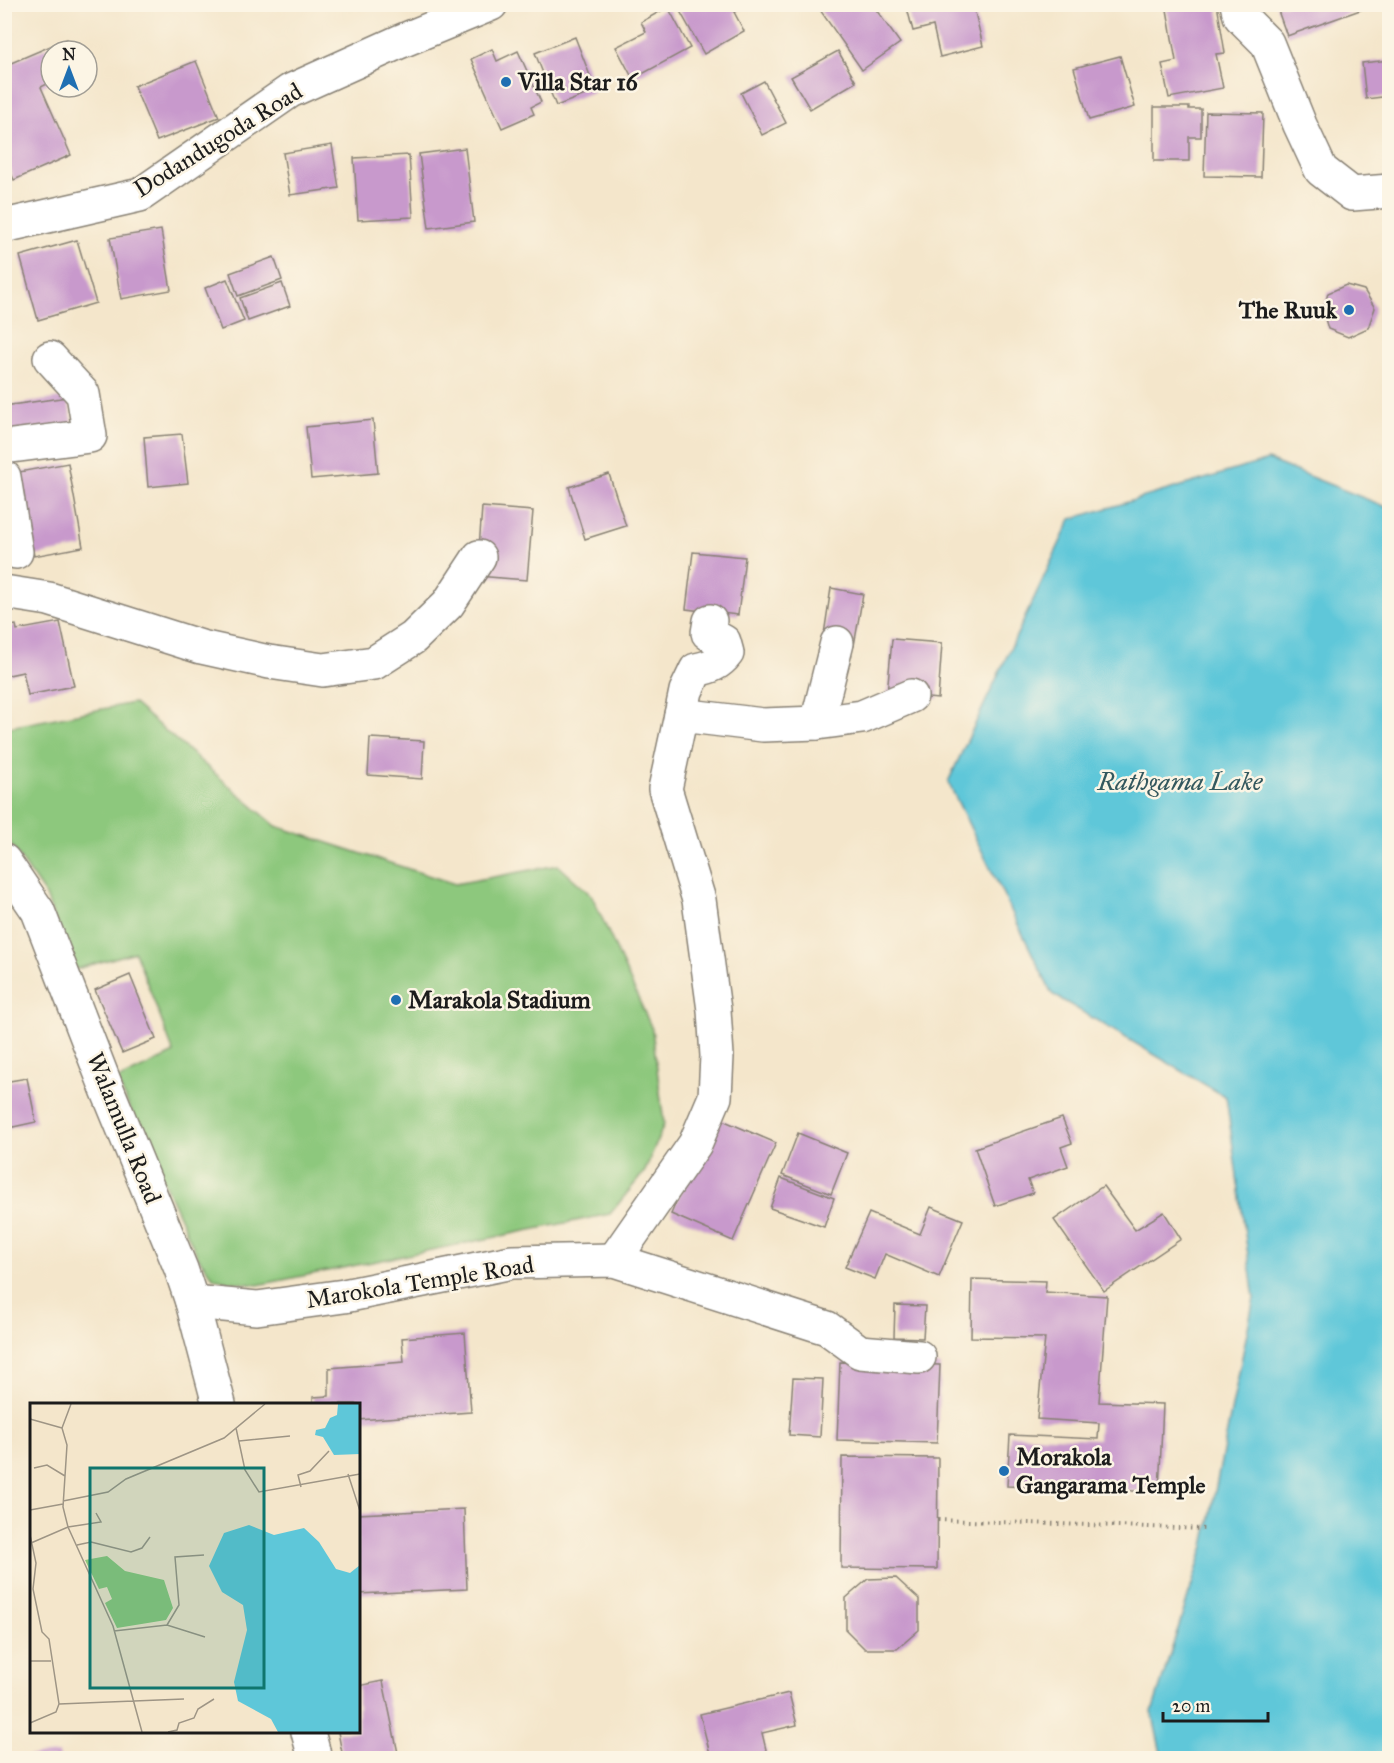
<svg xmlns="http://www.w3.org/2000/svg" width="1394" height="1763" font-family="'IM FELL Great Primer',serif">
  <rect width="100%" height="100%" fill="#fcf5e5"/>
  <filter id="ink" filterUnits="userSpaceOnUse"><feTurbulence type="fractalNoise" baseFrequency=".0167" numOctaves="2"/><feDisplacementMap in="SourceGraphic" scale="12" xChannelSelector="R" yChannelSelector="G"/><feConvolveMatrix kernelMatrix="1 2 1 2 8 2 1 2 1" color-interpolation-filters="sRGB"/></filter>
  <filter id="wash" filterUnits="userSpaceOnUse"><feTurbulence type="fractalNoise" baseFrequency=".008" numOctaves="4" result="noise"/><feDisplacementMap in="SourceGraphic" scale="24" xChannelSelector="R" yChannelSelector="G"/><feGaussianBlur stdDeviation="1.35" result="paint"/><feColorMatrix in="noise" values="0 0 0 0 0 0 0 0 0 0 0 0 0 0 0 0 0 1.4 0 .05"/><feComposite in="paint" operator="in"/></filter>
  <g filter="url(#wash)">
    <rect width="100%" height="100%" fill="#f4e6cb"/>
    <!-- green -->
    <polygon fill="#8dc87d" stroke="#54724c" stroke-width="1.5" points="133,703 276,826 455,884 558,865 592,896 652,1029 664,1124 645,1171 610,1214 258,1285 231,1282 214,1278 198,1257 117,1080 174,1053 135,952 73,970 46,896 5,836 4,728"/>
    <!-- water -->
    <polygon fill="#5ec7d9" stroke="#3d727a" stroke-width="1.5" points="1268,460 1389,508 1389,1758 1162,1758 1152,1712 1204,1546 1254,1298 1226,1097 1052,994 948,782 1071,519"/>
    <g id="blocks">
      <!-- building -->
      <g fill="#c899cc">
        <polygon points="676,4 749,4 734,12 744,31 704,54"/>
        <polygon points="827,4 872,4 900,43 862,70 820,10"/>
        <polygon points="906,4 973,4 983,46 940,57 933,26 913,31"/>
        <polygon points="1166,4 1217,4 1225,53 1216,54 1223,88 1169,98 1162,64 1176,61"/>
        <polygon points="1276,5 1362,5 1363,9 1287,36"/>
        <polygon points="668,7 690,48 633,79 616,47 646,32 641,22"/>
        <polygon points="575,37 596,91 556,106 535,53"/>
        <polygon points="67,39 72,51 51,51 51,82 41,87 71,155 14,180 4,157 4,66"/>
        <polygon points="492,49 497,61 518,51 541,102 531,107 534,114 502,128 471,59"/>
        <polygon points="838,51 856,82 810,109 791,77"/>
        <polygon points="1120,56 1135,107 1089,120 1074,68"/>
        <polygon points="1390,60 1390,96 1366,99 1362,63"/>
        <polygon points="196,61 219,117 157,141 134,86"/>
        <polygon points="764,81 786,123 762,135 741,93"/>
        <polygon points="1154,107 1189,107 1189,109 1201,109 1201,137 1189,137 1189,161 1154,161"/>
        <polygon points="1206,112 1263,113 1261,177 1204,176"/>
        <polygon points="332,145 339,188 290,195 283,153"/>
        <polygon points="465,148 474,222 429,228 419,154"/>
        <polygon points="409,155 413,217 358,220 354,158"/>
        <polygon points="161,230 171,290 121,299 110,238"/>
        <polygon points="77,240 96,303 38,320 20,256"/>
        <polygon points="274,257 282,280 238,296 230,273"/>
        <polygon points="227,279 244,321 221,330 205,288"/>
        <polygon points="282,283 290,306 248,321 240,298"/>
        <polygon points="1346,285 1364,290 1375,308 1368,328 1348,337 1328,329 1323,312 1328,293"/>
        <polygon points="68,397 73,432 4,441 4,406"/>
        <polygon points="373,420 378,473 311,479 306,427"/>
        <polygon points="182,434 188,483 148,487 144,437"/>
        <polygon points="68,463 83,547 34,556 19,472"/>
        <polygon points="609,474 626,526 585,539 569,487"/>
        <polygon points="482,507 533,511 527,580 477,576"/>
        <polygon points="693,552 745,557 738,615 686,609"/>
        <polygon points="831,588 863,594 854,646 823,641"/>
        <polygon points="60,622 74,686 28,695 23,672 4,676 4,627 16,625 17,630"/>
        <polygon points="892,639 942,643 938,699 887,694"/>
        <polygon points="370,738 424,741 422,779 368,775"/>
        <polygon points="130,975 156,1039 122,1053 95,990"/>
        <polygon points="27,1078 36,1122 4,1129 4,1082"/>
        <polygon points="713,1116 776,1143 733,1241 671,1214"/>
        <polygon points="1062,1118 1072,1143 1061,1147 1068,1166 1028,1180 1033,1193 995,1206 975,1148"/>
        <polygon points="798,1133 847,1153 831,1194 782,1175"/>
        <polygon points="781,1178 834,1198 824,1227 770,1208"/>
        <polygon points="1103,1186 1135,1230 1164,1212 1181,1239 1104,1291 1054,1220"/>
        <polygon points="931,1207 963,1220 939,1277 885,1254 875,1279 845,1267 869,1213 920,1234"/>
        <polygon points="972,1279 1046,1281 1045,1292 1107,1296 1099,1402 1163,1404 1159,1492 1007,1486 1010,1435 1098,1439 1099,1423 1037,1419 1045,1338 971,1337"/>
        <polygon points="895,1305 925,1306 923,1338 894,1337"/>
        <polygon points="465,1333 471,1412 358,1420 358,1404 313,1404 313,1397 329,1396 329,1368 404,1362 402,1338"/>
        <polygon points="840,1362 940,1365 937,1443 837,1440"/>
        <polygon points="793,1378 823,1379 820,1437 789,1435"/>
        <polygon points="842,1457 938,1458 937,1569 841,1568"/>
        <polygon points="464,1509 467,1589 358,1594 358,1514"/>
        <polygon points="896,1578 919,1599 919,1630 897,1649 865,1649 846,1630 846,1598 868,1579"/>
        <polygon points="383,1681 399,1758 343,1758 338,1732 358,1732 358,1686"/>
        <polygon points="789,1693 797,1725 762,1733 768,1758 711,1758 700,1714"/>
        <polygon points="59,1753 60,1758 17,1758 17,1757"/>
      </g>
    </g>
  </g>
  <g filter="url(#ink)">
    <use href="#blocks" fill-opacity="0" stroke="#888174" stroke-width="1.5"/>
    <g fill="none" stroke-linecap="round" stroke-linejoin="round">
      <!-- minor casing -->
      <g stroke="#888174" stroke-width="36">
        <g id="minor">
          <polyline points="1237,4 1240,16 1267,43 1300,125 1321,170 1352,194 1390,191"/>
          <polyline points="4,226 140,195 290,91 399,42 491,4"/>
          <polyline points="4,447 90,436 83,394 50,358"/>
          <polyline points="4,477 16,552"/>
          <polyline points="4,592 49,599 201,647 269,662 323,670 374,663 413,638 448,604 479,557"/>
          <path d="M681 715 686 691 696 670C710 667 719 664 727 653L724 642 708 633 710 621"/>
          <polyline points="817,723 837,643"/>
          <polyline points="4,861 38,911 107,1089 181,1269 192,1302 219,1404"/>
          <polyline points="614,1260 695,1144 715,1097 717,1056 714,1010 699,900 665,789 681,715 763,725 817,723 862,717 911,696"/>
          <polyline points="192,1302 257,1308 344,1296 512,1262 614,1260 827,1328 860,1352 919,1357"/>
          <polyline points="308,1732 315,1758"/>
        </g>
      </g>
      <!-- path -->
      <polyline stroke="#888174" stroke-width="4" stroke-dasharray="1.5 4.5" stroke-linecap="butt" points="938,1520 1207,1529"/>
      <!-- minor -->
      <use href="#minor" stroke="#fff" stroke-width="33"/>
    </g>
  </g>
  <!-- markers -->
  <g fill="#1f6fb2" stroke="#fcf5e5" stroke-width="2">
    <circle cx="506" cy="82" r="6"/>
    <circle cx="1349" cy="310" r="6"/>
    <circle cx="396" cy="1000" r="6"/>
    <circle cx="1004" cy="1471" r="6"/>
  </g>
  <g text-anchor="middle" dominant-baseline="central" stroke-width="5" stroke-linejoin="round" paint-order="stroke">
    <!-- poi labels -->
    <g font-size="24" font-weight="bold" fill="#1c1c1c" stroke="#fcf5e5" text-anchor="start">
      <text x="518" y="82">Villa Star 16</text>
      <text x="1337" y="310" text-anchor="end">The Ruuk</text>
      <text x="408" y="1000">Marakola Stadium</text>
      <text x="1016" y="1457">Morakola<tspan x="1016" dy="28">Gangarama Temple</tspan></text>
    </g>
    <!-- street labels -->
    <g font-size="24" fill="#1c1c1c" stroke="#fcf5e5">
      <text transform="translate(218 140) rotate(-32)">Dodandugoda Road</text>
      <text transform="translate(124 1128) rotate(68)">Walamulla Road</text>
      <text transform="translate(420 1282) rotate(-9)">Marokola Temple Road</text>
    </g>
    <!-- water labels -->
    <g font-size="26" font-style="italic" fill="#33585e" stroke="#fcf5e5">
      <text x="1180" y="781">Rathgama Lake</text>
    </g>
  </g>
  <!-- overview -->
  <g transform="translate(30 1403)">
    <rect width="330" height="330" fill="#f4e6cb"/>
    <path d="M77 153 95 168 134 177 143 205 136 217 87 225 75 200 82 196 77 184 69 186 55 157Z" fill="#8dc87d"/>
    <path d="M308 1H330V51L304 52 293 34 285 32 286 27 295 25 300 15 307 12ZM219 122 244 132 274 125 289 139 306 166 320 170 330 162V329H248L241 316 208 298 204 279 217 227 213 202 192 189 179 163 194 130Z" fill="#5ec7d9"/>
    <path fill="none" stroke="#9e9585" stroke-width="1.5" d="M41 1 32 25 37 42 33 104 38 124 83 223 112 329M0 16 32 25M206 25 215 67 229 89 330 71M209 38 260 33M4 65 17 62 35 73M318 71 330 108M271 84 268 72 280 68 299 48M33 98 78 89 96 76 194 35 235 1M0 107 33 101M0 132 6 160 3 186 12 229 19 236 29 301 26 309 0 320M1 140 38 124 71 119 66 110M47 142 61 139 101 149 112 145 120 134M137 222 149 202 145 154 174 152M84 228 137 222 175 234M0 258H21M29 301 154 296M138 329 147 327 149 320 164 315 168 306 184 296"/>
    <path fill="#0f766e" fill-opacity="0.15" stroke="#0f766e" stroke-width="3" d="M60 65H234V285H60Z"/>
    <rect width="330" height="330" fill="none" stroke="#1c1c1c" stroke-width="3"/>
  </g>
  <!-- margin -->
  <rect width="1394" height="1763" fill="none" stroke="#fcf5e5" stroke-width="24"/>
  <!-- north arrow -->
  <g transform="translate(69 69)"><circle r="28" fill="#fcf5e5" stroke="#a29e95" stroke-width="1.5"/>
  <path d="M0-4.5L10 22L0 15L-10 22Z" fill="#1f6fb2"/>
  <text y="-9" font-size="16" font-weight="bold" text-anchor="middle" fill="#1c1c1c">N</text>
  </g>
  <!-- scale -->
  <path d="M1163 1712v9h105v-9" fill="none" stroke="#1c1c1c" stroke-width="3"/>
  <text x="1172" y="1712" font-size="18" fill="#1c1c1c" stroke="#fcf5e5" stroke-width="4.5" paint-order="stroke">20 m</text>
</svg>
